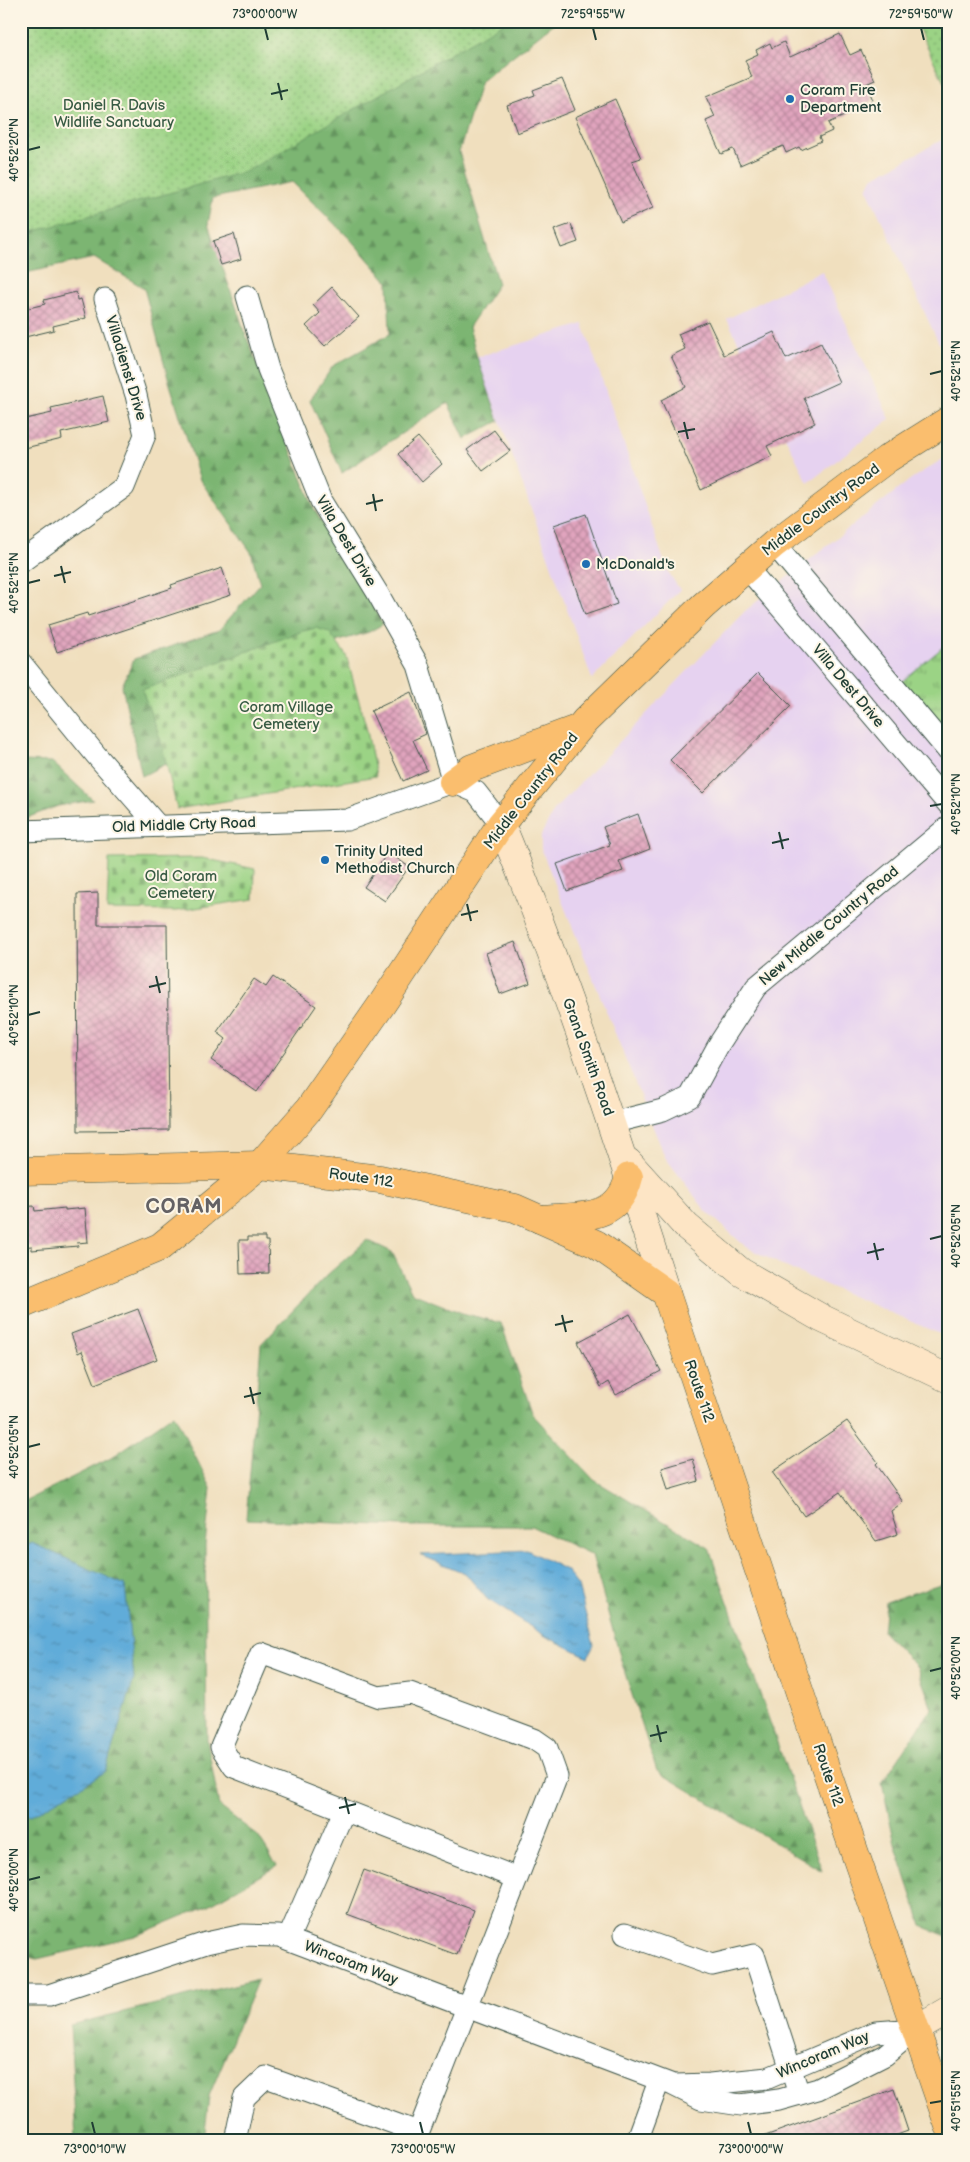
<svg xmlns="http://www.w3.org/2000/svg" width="970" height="2162" font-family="'Balsamiq Sans',sans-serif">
  <defs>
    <pattern id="grass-tufts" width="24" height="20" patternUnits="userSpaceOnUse" patternTransform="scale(1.25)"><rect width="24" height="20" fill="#9bd385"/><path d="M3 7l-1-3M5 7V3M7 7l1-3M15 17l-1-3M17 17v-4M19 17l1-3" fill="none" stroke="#7eac6e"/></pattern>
    <pattern id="forest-firs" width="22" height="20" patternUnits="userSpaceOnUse" patternTransform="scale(1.25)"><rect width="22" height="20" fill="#7cb572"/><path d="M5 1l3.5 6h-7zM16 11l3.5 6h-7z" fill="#65945e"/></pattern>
    <pattern id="cemetery-stones" width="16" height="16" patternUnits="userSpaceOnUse" patternTransform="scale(1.25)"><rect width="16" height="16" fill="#9bd385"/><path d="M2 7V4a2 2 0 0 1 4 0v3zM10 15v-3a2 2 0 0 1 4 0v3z" fill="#7eac6e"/></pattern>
    <pattern id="park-dots" width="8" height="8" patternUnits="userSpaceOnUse" patternTransform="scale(1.25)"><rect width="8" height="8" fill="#9bd385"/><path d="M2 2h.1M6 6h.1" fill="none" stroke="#7eac6e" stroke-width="1.8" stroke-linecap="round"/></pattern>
    <pattern id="water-ripples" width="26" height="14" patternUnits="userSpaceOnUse" patternTransform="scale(1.25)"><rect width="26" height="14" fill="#60acd9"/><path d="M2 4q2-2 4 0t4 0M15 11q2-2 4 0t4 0" fill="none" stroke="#4f8db1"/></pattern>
    <pattern id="building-cross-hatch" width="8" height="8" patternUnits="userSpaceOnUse" patternTransform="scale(1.25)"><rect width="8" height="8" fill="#e1a4be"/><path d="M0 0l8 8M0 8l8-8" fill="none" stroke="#b6879b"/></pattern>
  </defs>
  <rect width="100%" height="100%" fill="#fcf5e5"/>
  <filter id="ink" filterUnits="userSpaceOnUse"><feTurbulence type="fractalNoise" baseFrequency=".02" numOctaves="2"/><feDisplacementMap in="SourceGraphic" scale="10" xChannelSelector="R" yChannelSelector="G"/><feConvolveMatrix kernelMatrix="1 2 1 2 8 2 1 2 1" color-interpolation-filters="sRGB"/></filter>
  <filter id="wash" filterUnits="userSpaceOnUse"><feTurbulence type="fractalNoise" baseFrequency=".0096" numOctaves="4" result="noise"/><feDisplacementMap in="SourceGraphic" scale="20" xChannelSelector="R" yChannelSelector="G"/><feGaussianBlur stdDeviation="1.12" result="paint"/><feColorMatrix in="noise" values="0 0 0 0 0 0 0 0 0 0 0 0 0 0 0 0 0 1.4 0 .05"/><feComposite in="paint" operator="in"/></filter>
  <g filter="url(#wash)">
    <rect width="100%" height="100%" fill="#f0dfbe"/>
    <!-- built -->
    <g fill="#e6d2f0">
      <polygon points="949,136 949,365 867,189 872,178"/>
      <polygon points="822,271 890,419 808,483 727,319"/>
      <polygon points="583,324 667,570 680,590 592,679 477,357"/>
      <polygon points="949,455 949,1338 792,1270 746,1247 705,1210 665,1157 541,849 541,835 555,809 745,611 911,479"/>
    </g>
    <!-- grass -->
    <polygon fill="url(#grass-tufts)" stroke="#5d885c" points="949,642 949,740 900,683"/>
    <!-- forest -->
    <g fill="url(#forest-firs)" stroke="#4e7953">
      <polygon points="21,21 557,21 481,81 459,152 498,284 469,327 477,357 499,421 465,439 448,403 342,473 310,400 333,366 390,334 388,282 351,240 292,182 213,198 208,224 245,333 314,509 383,624 369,632 206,681 187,753 142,776 122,686 134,659 219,630 260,584 251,552 200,480 168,378 144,288 94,258 21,274"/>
      <polygon points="21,761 52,762 93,800 58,806 21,820"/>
      <polygon points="367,1240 392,1252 412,1293 462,1313 501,1323 533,1415 594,1480 709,1548 822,1871 657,1771 623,1667 592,1555 531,1526 401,1526 246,1519 261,1344 327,1275"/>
      <polygon points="174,1414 211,1488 205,1545 207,1740 219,1806 258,1836 277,1866 209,1905 135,1936 37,1959 21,1954 21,1809 29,1817 32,1544 21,1549 21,1503 111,1458"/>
      <polygon points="943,1583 949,1589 949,1937 922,1926 895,1844 882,1783 932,1708 917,1667 883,1632 886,1602"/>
      <polygon points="258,1979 209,2096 204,2141 76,2141 70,2025"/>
    </g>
    <!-- cemetery -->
    <g fill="url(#cemetery-stones)" stroke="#5d885c">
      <polygon points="316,628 329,632 346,655 366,726 376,776 177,809 161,741 142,690 303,631"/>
      <polygon points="202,858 255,869 254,899 176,911 107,910 109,859"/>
    </g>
    <!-- park -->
    <g fill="url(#park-dots)" stroke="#5d885c">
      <polygon points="21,21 507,21 247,171 21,235"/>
      <polygon points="915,21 949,21 949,93"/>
    </g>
    <!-- water -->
    <g fill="url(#water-ripples)" stroke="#407486">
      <polygon points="32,1543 125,1585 134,1679 105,1772 29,1817 21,1809 21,1549"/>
      <polygon points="527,1550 566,1570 578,1586 594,1645 588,1657 547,1637 487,1599 465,1573 420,1555"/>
    </g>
    <g id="blocks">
      <!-- building -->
      <g fill="url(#building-cross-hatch)">
        <polygon points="840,34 850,55 861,50 875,80 866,84 873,100 857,107 858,110 828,123 832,131 819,137 821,141 801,150 799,147 786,153 783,146 740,165 733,149 721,154 706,121 715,117 706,97 752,77 745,60 758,54 756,50 770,43 772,48 784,42 790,57"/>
        <polygon points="562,79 575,110 517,133 507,105 535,95 533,90"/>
        <polygon points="615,99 641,158 632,161 653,208 621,222 575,117"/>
        <polygon points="571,224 578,242 561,248 554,230"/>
        <polygon points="234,234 241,259 221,265 213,241"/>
        <polygon points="332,287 359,317 325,346 306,326 320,313 313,305"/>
        <polygon points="76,292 77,300 81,299 86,318 53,326 54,330 21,338 21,310 45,304 44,300"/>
        <polygon points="708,321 724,355 774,332 786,359 821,343 839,382 804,398 815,423 767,446 772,456 701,490 661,400 686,387 671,356 685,349 678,334"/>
        <polygon points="103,396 109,422 61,433 62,439 21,449 21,420 52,413 51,408"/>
        <polygon points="494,430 510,451 483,471 467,450"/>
        <polygon points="418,437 442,464 422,482 398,454"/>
        <polygon points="586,514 617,604 585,615 554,525"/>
        <polygon points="222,568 231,595 57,652 48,625 87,613 88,616 172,588 171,585"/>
        <polygon points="758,673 791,706 703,793 670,760"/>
        <polygon points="411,692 426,734 413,740 427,770 403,781 371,711"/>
        <polygon points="638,814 650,849 619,861 623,871 567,891 557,864 610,845 603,827"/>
        <polygon points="388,852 409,867 385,901 364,887"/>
        <polygon points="98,893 98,925 167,925 169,1130 78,1131 77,894"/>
        <polygon points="515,942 530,983 500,994 486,953"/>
        <polygon points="273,977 316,1006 257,1092 211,1060 226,1039 217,1032 254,979 266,987"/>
        <polygon points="34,1206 35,1211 65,1208 65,1210 85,1208 88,1242 77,1243 78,1246 32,1250 32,1246 21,1247 21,1207"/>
        <polygon points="248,1237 265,1237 265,1241 268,1241 269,1273 240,1274 239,1240 248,1240"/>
        <polygon points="138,1309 157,1359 95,1384 82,1351 78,1353 71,1334"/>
        <polygon points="630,1314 661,1371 616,1395 609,1382 601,1387 578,1342"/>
        <polygon points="847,1421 878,1462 876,1464 903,1502 891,1511 898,1534 876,1541 840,1492 804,1516 772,1472"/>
        <polygon points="693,1459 699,1481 668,1490 662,1468"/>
        <polygon points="364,1870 474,1910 457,1955 347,1914"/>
        <polygon points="894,2089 908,2131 880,2141 758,2141 757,2139"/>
      </g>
    </g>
  </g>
  <g filter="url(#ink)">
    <use href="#blocks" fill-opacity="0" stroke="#3e5549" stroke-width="1"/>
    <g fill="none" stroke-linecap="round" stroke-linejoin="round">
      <!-- street casing -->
      <g stroke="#3e5549" stroke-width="23">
        <g id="street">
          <polyline points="247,296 268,369 321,501 377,592 418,665 453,782"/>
          <polyline points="774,544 949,752"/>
          <polyline points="21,562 124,487 145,435 136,395 105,299"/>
          <polyline points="747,568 949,805"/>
          <polyline points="21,663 96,755 158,826"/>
          <polyline points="21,831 347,820 453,782 476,792 501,824"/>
          <polyline points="611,1123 663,1110 690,1097 719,1044 756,987 949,826"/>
          <polyline points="625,1934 712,1965 754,1955 799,2094"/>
          <polyline points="288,1939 344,1811"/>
          <polyline points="21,1995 49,1995 206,1943 243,1935 279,1936 673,2085 701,2099 741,2105 779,2100 818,2089 885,2055 916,2029"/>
          <polyline points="676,2085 710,2084 768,2078 876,2032 916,2029"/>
          <polyline points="235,2141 244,2098 266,2077 418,2132"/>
          <polyline points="415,2141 557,1776 547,1748 534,1739 410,1693 379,1697 261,1653 221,1747 234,1767 517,1878"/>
          <polyline points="637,2141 659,2081"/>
        </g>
      </g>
      <!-- secondary casing -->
      <g stroke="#3e5549" stroke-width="29">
        <g id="secondary">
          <path d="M501 824C564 977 616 1136 666 1293"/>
          <polyline points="628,1162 686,1226 741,1272 821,1318 949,1379"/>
          <polyline points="916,2029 949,2010"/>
        </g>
      </g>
      <!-- primary casing -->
      <g stroke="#3e5549" stroke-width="29">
        <g id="primary">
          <polyline points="453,782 472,768 579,728"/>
          <polyline points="21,1171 260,1165 380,1179 515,1208 596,1244 666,1293 809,1720 949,2126"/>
          <path d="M540 1219C579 1215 618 1223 629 1177"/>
          <polyline points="21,1305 160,1247 260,1165 309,1109 382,1004 501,824 585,721 703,606 774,544 887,459 949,420"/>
        </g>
      </g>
      <!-- street -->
      <use href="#street" stroke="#fff" stroke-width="21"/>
      <!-- secondary -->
      <use href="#secondary" stroke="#fde5c5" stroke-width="28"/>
      <!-- primary -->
      <use href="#primary" stroke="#fabe6e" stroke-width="28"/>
    </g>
  </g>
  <!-- ticks -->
  <path fill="none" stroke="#1f3d34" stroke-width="2" d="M265 28 268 40M593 28 596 40M921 28 924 40M278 83 282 100M271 94 288 90M28 150 40 147M930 374 942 371M684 422 688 439M678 432 695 429M373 494 376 511M366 504 383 500M61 566 65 583M54 576 71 572M28 583 40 580M930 806 942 804M779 832 783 849M772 843 789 839M467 904 471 921M461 915 478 911M156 976 160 993M149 987 166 983M28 1015 40 1012M930 1239 942 1236M874 1243 878 1260M867 1253 884 1249M562 1315 566 1332M555 1325 573 1321M250 1387 254 1404M244 1397 261 1393M28 1447 40 1444M930 1671 942 1668M657 1725 661 1742M650 1736 667 1732M345 1797 349 1814M339 1808 356 1804M28 1880 40 1877M930 2103 942 2101M92 2122 95 2134M420 2122 423 2134M748 2122 751 2134"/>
  <!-- markers -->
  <g fill="#1f6fb2" stroke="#fcf5e5" stroke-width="2">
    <circle cx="790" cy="99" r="5"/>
    <circle cx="586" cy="564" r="5"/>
    <circle cx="325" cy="860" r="5"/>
  </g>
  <g text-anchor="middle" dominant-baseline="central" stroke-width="4" stroke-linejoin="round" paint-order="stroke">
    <!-- poi labels -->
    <g font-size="15" fill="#1f3d34" stroke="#fcf5e5" text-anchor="start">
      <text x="800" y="90">Coram Fire<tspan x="800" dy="17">Department</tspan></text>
      <text x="596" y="564">McDonald's</text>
      <text x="335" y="851">Trinity United<tspan x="335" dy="17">Methodist Church</tspan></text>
    </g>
    <!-- park labels -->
    <g font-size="15" fill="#385b44" stroke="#fcf5e5">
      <text x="114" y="105">Daniel R. Davis<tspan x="114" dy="17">Wildlife Sanctuary</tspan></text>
      <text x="286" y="707">Coram Village<tspan x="286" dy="17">Cemetery</tspan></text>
      <text x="181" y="876">Old Coram<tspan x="181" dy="17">Cemetery</tspan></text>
    </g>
    <!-- street labels -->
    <g font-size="15" fill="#1f3d34" stroke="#fcf5e5">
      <text transform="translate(126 368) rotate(73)">Villadienst Drive</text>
      <text transform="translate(821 510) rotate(-37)">Middle Country Road</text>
      <text transform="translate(346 541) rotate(59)">Villa Dest Drive</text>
      <text transform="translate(848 686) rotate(50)">Villa Dest Drive</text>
      <text transform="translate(531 791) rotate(-52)">Middle Country Road</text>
      <text transform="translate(184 825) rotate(-2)">Old Middle Crty Road</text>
      <text transform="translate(829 926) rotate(-40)">New Middle Country Road</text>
      <text transform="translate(588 1057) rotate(70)">Grand Smith Road</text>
      <text transform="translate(361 1178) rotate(8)">Route 112</text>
      <text transform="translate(699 1391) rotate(71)">Route 112</text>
      <text transform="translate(828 1775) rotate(71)">Route 112</text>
      <text transform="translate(351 1963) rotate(21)">Wincoram Way</text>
      <text transform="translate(823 2055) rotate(-23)">Wincoram Way</text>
    </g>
    <!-- district labels -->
    <g font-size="20" font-weight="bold" letter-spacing="1" fill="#636164" stroke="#fcf5e5">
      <text x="184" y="1207">CORAM</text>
    </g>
  </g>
  <!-- margin -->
  <rect width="970" height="2162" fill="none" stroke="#fcf5e5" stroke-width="55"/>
  <rect x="28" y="28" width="914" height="2106" fill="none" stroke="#1f3d34" stroke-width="2"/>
  <g font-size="12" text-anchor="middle" fill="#1f3d34">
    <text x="265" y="18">73°00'00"W</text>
    <text x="593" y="18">72°59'55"W</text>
    <text x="921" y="18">72°59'50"W</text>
    <text transform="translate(14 150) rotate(-90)" y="4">40°52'20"N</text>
    <text transform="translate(956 371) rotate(-90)" y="4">40°52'15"N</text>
    <text transform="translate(14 583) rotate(-90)" y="4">40°52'15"N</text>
    <text transform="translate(956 804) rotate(-90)" y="4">40°52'10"N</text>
    <text transform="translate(14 1015) rotate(-90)" y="4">40°52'10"N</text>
    <text transform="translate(956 1236) rotate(-90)" y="4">40°52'05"N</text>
    <text transform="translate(14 1447) rotate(-90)" y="4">40°52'05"N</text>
    <text transform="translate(956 1668) rotate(-90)" y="4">40°52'00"N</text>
    <text transform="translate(14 1880) rotate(-90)" y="4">40°52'00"N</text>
    <text transform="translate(956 2101) rotate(-90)" y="4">40°51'55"N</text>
    <text x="95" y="2153">73°00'10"W</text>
    <text x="423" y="2153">73°00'05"W</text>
    <text x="751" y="2153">73°00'00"W</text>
  </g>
</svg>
